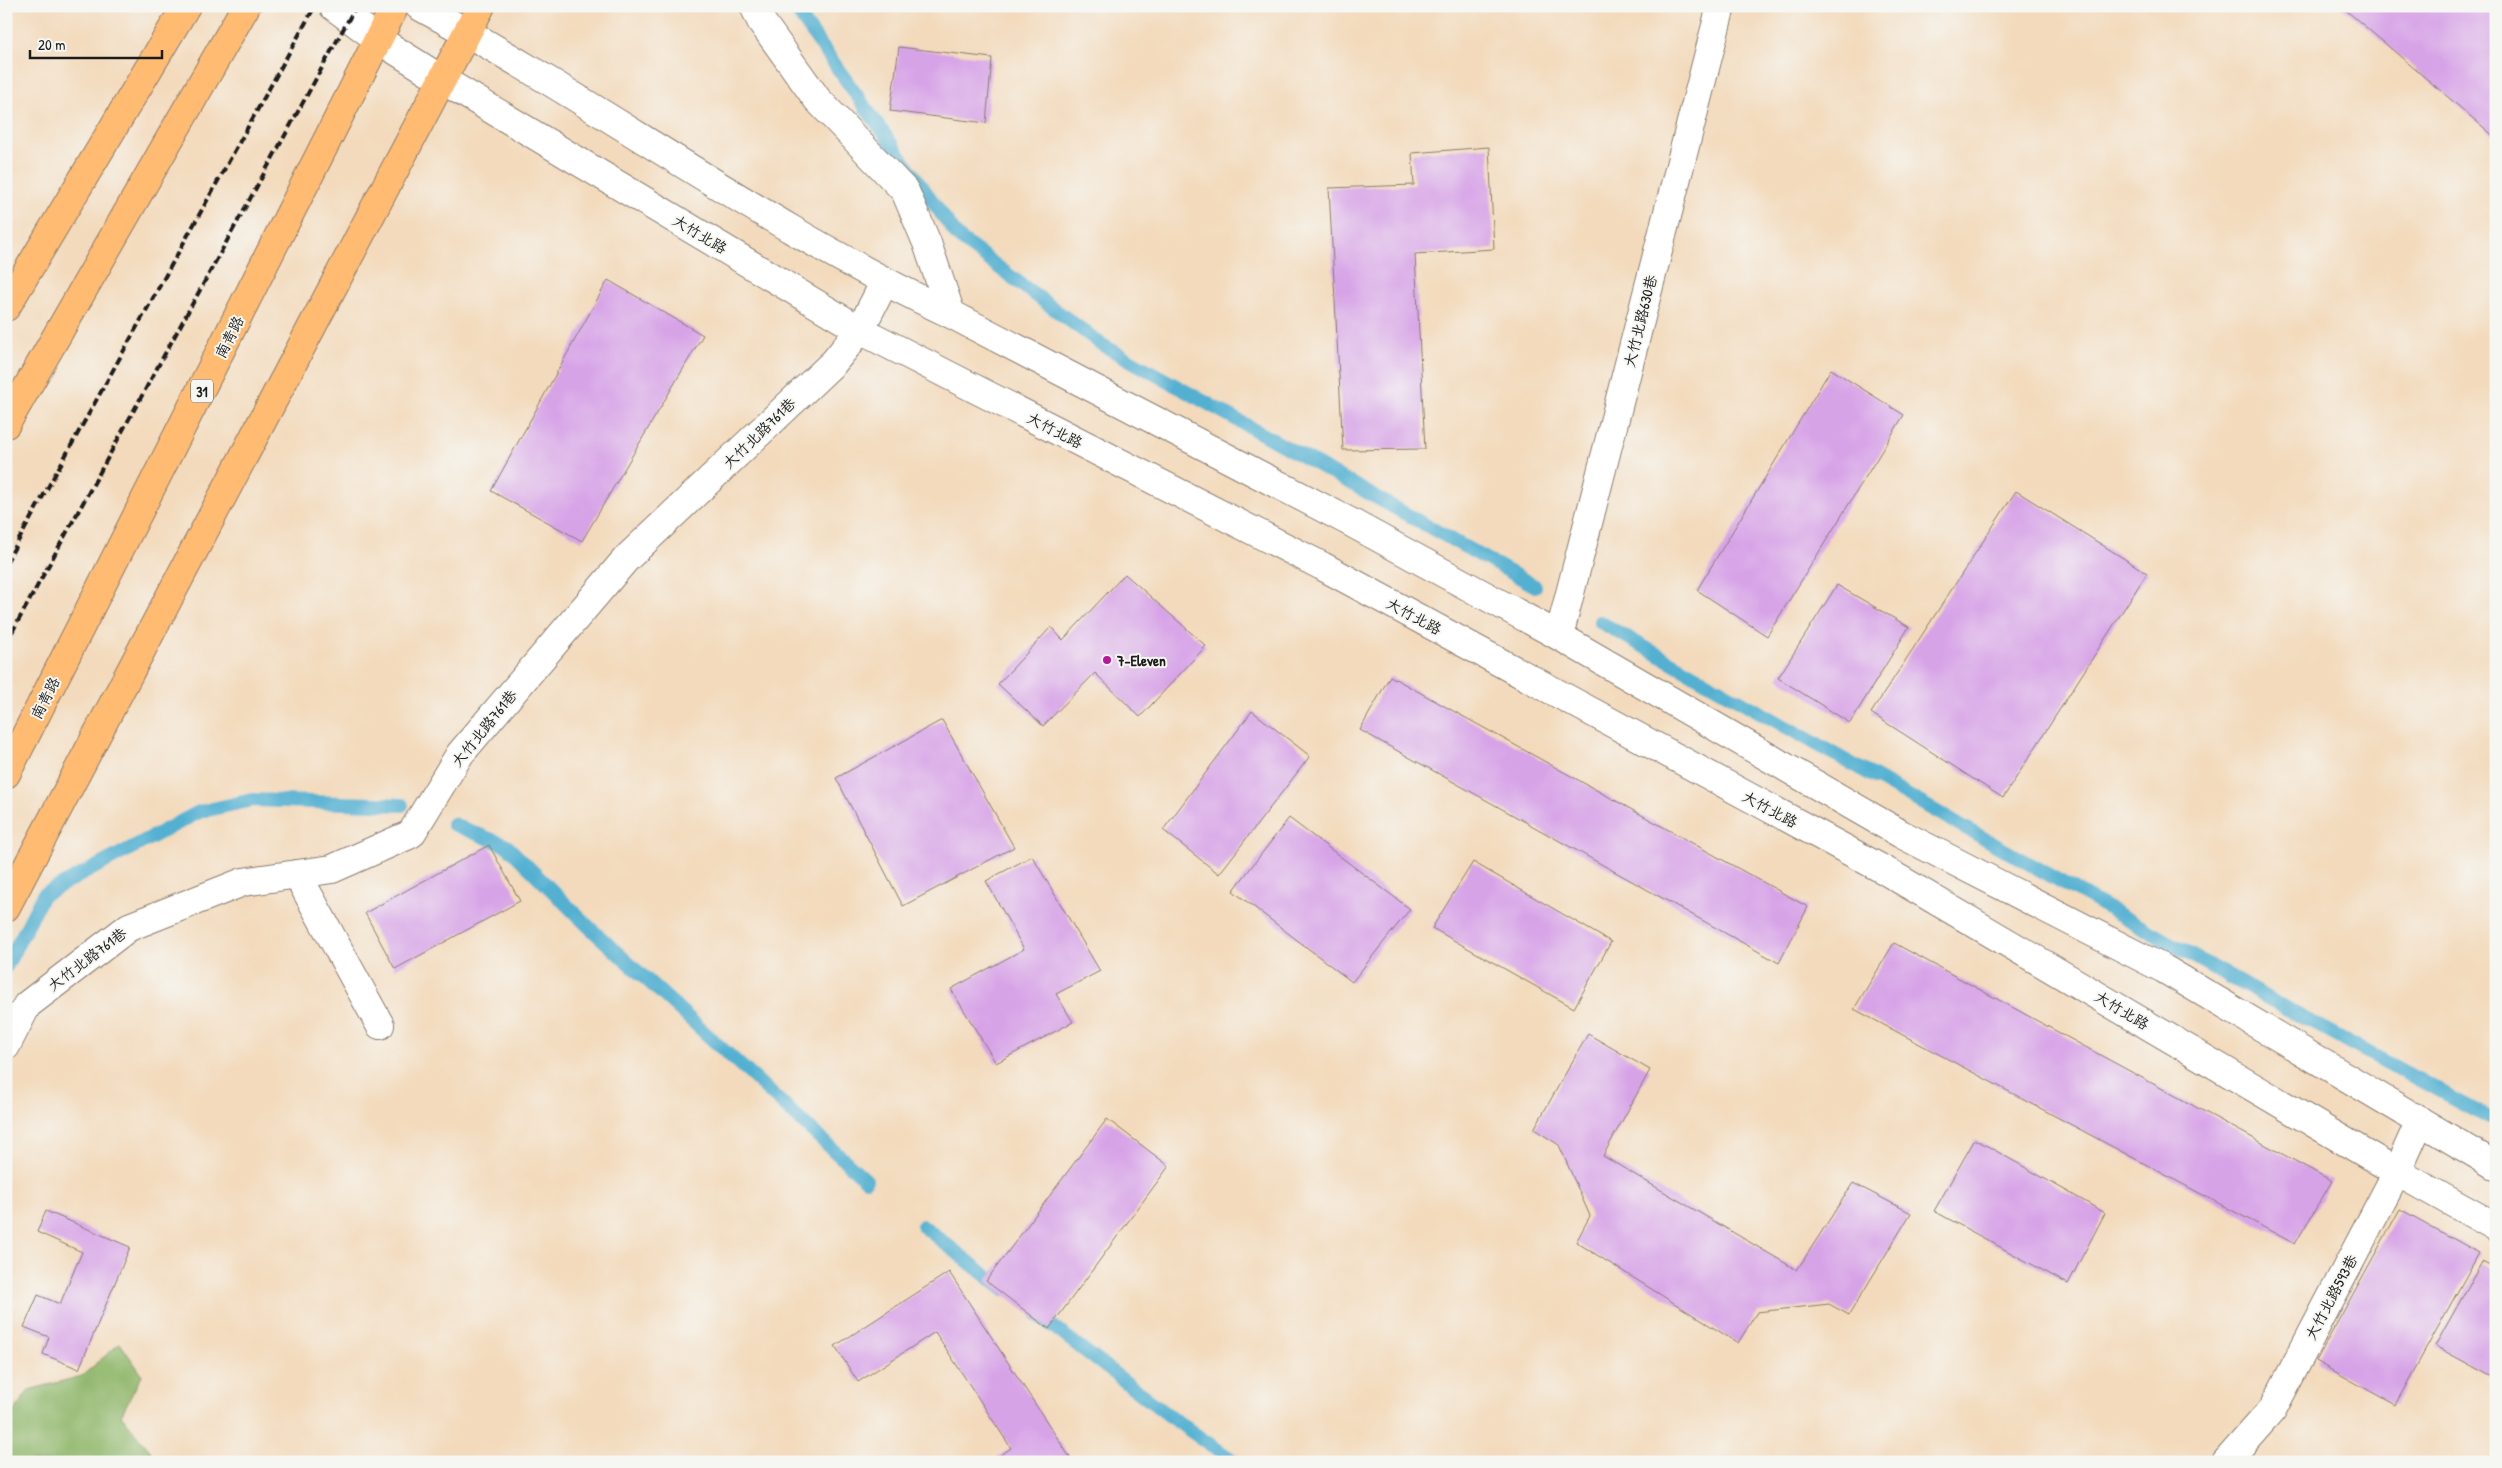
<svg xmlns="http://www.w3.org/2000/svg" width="2502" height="1468" font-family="'Patrick Hand','LXGW WenKai TC',sans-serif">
  <rect width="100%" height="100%" fill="#f6f6f2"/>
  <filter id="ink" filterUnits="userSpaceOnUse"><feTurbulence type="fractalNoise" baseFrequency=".02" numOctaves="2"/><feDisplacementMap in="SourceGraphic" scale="10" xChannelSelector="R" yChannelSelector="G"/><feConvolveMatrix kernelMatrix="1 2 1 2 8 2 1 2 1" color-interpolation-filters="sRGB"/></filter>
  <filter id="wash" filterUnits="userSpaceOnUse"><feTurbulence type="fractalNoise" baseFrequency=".0096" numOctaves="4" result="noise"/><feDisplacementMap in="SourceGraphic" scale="20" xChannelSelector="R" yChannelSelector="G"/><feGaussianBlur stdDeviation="1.12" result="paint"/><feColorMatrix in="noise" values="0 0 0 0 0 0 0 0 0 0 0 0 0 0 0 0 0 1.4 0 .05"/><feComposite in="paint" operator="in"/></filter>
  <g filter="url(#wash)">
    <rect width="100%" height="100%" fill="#f3dabc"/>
    <!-- forest -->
    <polygon fill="#92b86d" stroke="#576a44" points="120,1343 142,1375 121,1415 159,1462 6,1462 6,1423 29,1390 82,1376"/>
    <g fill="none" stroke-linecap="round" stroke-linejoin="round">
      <!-- stream -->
      <g stroke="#53b0d1" stroke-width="14">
        <polyline points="793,6 958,237 1101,344 1535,586"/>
        <polyline points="1600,622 2292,1012 2496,1121"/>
        <polyline points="453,824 507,846 589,927 866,1180"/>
        <polyline points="6,967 43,895 199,812 252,800 402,805"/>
        <polyline points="923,1226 1003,1289"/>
        <polyline points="1038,1315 1175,1420 1235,1462"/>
      </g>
    </g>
    <g id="blocks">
      <!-- building -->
      <g fill="#d7a3e7">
        <polygon points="2341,6 2496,6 2496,138"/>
        <polygon points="899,47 992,58 986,123 890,111"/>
        <polygon points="1489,147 1494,249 1415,254 1425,449 1343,450 1329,188 1414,185 1412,153"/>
        <polygon points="608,280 703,335 582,541 491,491"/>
        <polygon points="1831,369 1904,415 1767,636 1697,590"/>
        <polygon points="2016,491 2147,573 2003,798 1871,713"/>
        <polygon points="1125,574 1206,646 1140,717 1095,673 1043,726 998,684 1051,627 1063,640"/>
        <polygon points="1837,585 1909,627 1850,723 1778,678"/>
        <polygon points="1390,676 1808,907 1779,963 1360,730"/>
        <polygon points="1252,711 1310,756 1219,874 1163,830"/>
        <polygon points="942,720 1014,847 903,906 836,778"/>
        <polygon points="1289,818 1410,909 1352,982 1233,891"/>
        <polygon points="489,845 520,901 395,969 365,913"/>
        <polygon points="1032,856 1100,971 1056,994 1073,1022 996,1063 951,989 1024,949 986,881"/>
        <polygon points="1473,862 1611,942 1574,1008 1432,928"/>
        <polygon points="1894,943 2332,1181 2295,1244 1854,1009"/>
        <polygon points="1588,1034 1650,1070 1603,1156 1797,1270 1853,1183 1911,1213 1849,1315 1829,1304 1757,1312 1738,1343 1576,1242 1590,1216 1559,1145 1534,1129"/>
        <polygon points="1107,1119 1169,1166 1049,1329 986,1281"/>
        <polygon points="1975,1139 2105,1213 2068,1284 1934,1211"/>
        <polygon points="2400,1209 2479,1253 2395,1405 2316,1361"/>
        <polygon points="46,1211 130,1247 79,1369 43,1354 49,1337 24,1327 38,1295 60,1304 82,1252 37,1232"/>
        <polygon points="2482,1262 2496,1269 2496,1379 2435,1346"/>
        <polygon points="949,1272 1071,1459 1068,1462 990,1462 1011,1448 935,1332 858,1382 835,1346"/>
      </g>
    </g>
  </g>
  <g filter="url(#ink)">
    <use href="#blocks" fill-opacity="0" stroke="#887b6c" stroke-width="1"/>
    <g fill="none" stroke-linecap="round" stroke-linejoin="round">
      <!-- minor casing -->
      <g stroke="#887b6c" stroke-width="30">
        <g id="minor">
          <polyline points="333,6 379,40 441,79 860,330 1322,566 1884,870 2397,1172 2496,1227"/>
          <path d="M419 6C599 103 765 227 951 314L1350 522 1559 636 1901 834 2164 969 2496 1166"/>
          <polyline points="754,6 761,21 817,99 905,191 927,243 951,314"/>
          <polyline points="1559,636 1721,6"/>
          <polyline points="297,874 380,1025"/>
          <polyline points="6,1046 27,1005 129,927 243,882 332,869 411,834 460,754 626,559 834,362 860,330 884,283"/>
          <polyline points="2226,1462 2272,1410 2397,1172 2420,1121"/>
        </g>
      </g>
      <!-- major casing -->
      <g stroke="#887b6c" stroke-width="30">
        <g id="major">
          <polyline points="6,307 186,6"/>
          <polyline points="6,424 246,6"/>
          <polyline points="6,774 395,6"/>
          <polyline points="6,907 481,6"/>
        </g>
      </g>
      <!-- minor -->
      <use href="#minor" stroke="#fff" stroke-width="28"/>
      <!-- major -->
      <use href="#major" stroke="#ffbb71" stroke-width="28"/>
      <!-- rail -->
      <g stroke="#1c1c1c" stroke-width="4" stroke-dasharray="8 4" stroke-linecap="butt">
        <polyline points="6,563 315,6"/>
        <polyline points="6,643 356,6"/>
      </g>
    </g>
  </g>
  <!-- markers -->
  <circle fill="#b5179e" stroke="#f6f6f2" stroke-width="2" cx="1107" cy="660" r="5"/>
  <g text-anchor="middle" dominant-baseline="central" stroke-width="4" stroke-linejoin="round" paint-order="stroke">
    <!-- shield labels -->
    <rect fill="#f6f6f2" stroke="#5d5d5c" stroke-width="1" x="191" y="379.5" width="22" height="23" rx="4"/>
    <g font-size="14" font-weight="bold" fill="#1c1c1c">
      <text x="202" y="391">31</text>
    </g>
    <!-- street labels -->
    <g font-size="15" fill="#1c1c1c" stroke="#f6f6f2">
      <text transform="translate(700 234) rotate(31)">大竹北路</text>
      <text transform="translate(1640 321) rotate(-76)">大竹北路630巷</text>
      <text transform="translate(229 337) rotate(-63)">南青路</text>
      <text transform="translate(1055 430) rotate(27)">大竹北路</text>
      <text transform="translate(759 433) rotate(-44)">大竹北路761巷</text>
      <text transform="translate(1414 616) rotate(28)">大竹北路</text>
      <text transform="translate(45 698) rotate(-63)">南青路</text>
      <text transform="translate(484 728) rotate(-51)">大竹北路761巷</text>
      <text transform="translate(1770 809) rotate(28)">大竹北路</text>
      <text transform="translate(87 959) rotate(-37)">大竹北路761巷</text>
      <text transform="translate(2122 1010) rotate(31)">大竹北路</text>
      <text transform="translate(2331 1297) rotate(-62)">大竹北路593巷</text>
    </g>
    <!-- poi labels -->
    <g font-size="15" font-weight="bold" fill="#1c1c1c" stroke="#f6f6f2" text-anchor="start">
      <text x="1117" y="660">7-Eleven</text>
    </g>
  </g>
  <!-- margin -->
  <rect width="2502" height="1468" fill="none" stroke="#f6f6f2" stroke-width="25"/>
  <!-- scale -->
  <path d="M30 50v8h132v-8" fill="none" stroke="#1c1c1c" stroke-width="2.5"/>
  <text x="38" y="50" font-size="15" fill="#1c1c1c" stroke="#f6f6f2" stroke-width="4" paint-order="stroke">20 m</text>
</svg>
